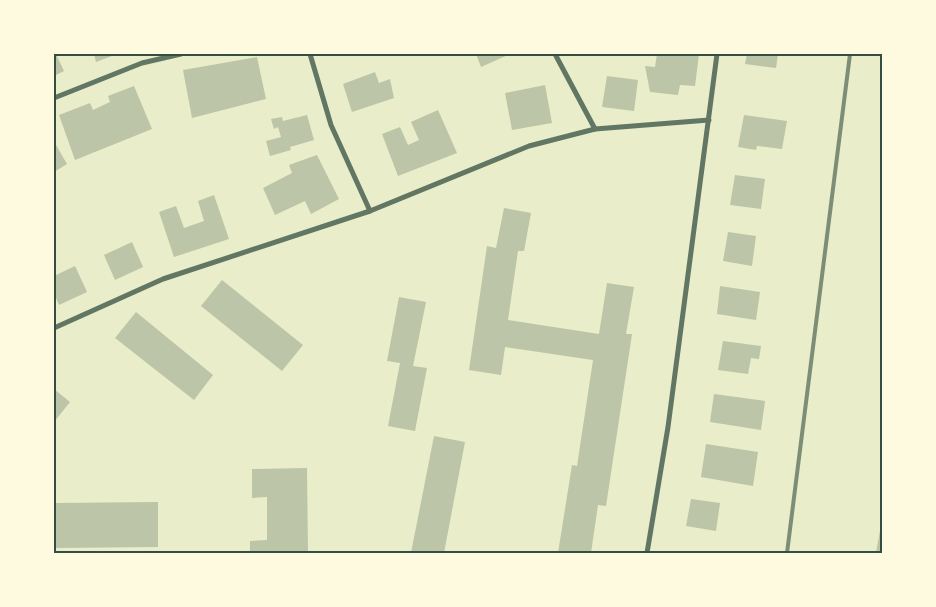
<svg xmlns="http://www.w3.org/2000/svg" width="936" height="607" font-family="'Golos Text',sans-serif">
  <rect width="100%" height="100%" fill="#e9edc9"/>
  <!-- building -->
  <g fill="#bcc5a7">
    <polygon points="54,54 56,54 64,71 54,76"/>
    <polygon points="94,54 117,54 96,62"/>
    <polygon points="476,54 510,54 481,67"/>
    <polygon points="657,54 699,54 695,86 680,85 678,95 650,92 645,66 655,67"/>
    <polygon points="747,54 778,54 776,68 745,64"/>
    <polygon points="257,57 266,99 192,118 183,70"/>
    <polygon points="375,72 379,83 390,79 394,98 352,112 343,84"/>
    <polygon points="607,76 638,80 634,111 602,107"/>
    <polygon points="545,85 552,123 512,130 505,93"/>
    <polygon points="134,86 152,129 75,160 59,115 90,103 93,110 110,102 108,96"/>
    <polygon points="438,110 457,153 398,176 382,134 400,127 408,145 419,140 411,122"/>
    <polygon points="307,115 314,140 290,147 291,150 270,156 266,141 281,137 278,127 274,129 271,119 282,117 283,121"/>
    <polygon points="744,115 787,121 782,149 757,146 756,150 738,147"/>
    <polygon points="56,145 67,164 54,172 54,146"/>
    <polygon points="317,155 339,199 311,214 305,201 275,215 263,188 292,173 289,165"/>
    <polygon points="735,175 765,179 761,209 730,205"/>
    <polygon points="214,195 229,239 174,257 159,212 176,206 184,228 204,221 198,201"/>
    <polygon points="504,208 531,213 524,251 518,251 508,320 599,334 607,283 634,287 626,334 632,334 606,506 598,505 591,553 558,553 572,465 577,466 593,360 505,347 501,375 469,370 487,246 496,248"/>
    <polygon points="728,232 756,236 752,266 723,261"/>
    <polygon points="132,242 143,267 115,280 104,255"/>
    <polygon points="75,266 87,292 59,305 54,293 54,276"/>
    <polygon points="222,280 303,345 282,371 201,306"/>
    <polygon points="720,286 760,292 756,320 717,314"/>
    <polygon points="399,297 426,302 413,366 427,368 415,431 388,426 400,363 387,361"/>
    <polygon points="136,312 213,375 194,400 115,338"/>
    <polygon points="723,341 761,346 759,359 751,358 748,374 718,370"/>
    <polygon points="54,389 70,402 54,422"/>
    <polygon points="714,394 765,401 761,430 710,422"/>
    <polygon points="434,436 465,442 444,553 411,553"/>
    <polygon points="706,444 758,452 753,486 701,477"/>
    <polygon points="307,468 308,553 250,553 250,541 267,540 267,497 252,498 252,469"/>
    <polygon points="691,499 720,503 716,531 686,526"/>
    <polygon points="158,502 158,547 54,548 54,503"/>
    <polygon points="881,525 882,553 876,553"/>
  </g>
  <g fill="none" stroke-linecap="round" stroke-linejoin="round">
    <!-- minor -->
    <g stroke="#617663" stroke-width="5">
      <polyline points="310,54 331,125 370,211"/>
      <polyline points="555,54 595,129"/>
      <polyline points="54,98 142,63 181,54"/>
      <polyline points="54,328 163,279 370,211 529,146 595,129 709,120"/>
      <polyline points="647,553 668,427 717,54"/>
    </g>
    <!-- rail -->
    <polyline stroke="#7c8e77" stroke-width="4" points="787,553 850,54"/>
  </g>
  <!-- border -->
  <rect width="936" height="607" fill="none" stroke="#fefae0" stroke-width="110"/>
  <rect x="55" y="55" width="826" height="497" fill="none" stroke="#344e41" stroke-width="2"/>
</svg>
